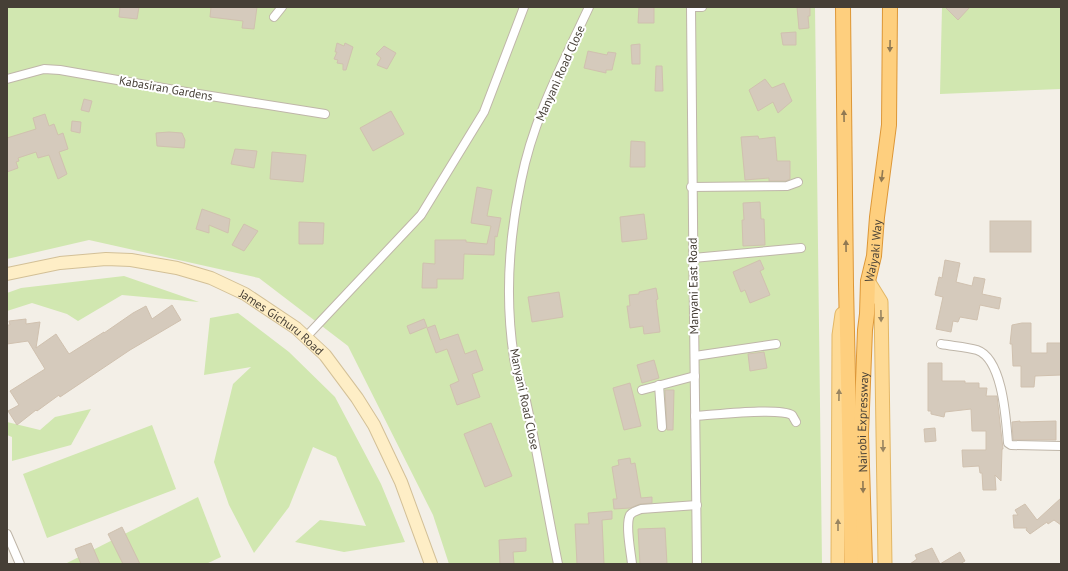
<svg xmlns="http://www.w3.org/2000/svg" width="1068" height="571" font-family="'PT Sans',sans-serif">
  <rect width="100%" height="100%" fill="#f3efe7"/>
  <!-- green -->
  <g fill="#d1e7b0">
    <polygon points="7,7 815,7 822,564 449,564 433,515 348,346 259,278 89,240 7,259"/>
    <polygon points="942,7 1061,7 1061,89 940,94"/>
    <polygon points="124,276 199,302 122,295 78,321 67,314 32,303 7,311 7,293 21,288"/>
    <polygon points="238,313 289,352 335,397 381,484 405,542 344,552 295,542 320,520 366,526 336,457 313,447 289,507 254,553 229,505 214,462 233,384 251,367 204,375 210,318"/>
    <polygon points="91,409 71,445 12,461 12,437 7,435 7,422 40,430 55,417"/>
    <polygon points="152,425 176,489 47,538 23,474"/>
    <polygon points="198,497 221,557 206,564 65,564"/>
  </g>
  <!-- building -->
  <g fill="#d5cabc" stroke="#d0c1af">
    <polygon points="120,7 139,7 137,19 119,17"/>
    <polygon points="211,7 257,7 254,29 242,28 243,21 210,17"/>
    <polygon points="639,7 654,7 654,23 638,23"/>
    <polygon points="797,7 810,7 810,16 808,16 809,28 799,29"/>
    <polygon points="945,7 970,7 958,20"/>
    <polygon points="796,32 796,45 783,45 781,33"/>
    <polygon points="337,43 344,46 345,43 353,47 346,70 343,70 343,64 337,63 338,60 334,59 337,52 335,52"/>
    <polygon points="640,44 640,64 632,64 631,45"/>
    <polygon points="384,46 396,53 387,69 377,65 381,58 376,54"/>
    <polygon points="588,51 607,55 608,52 616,53 612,70 606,70 606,73 584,68"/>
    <polygon points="656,66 662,66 663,91 655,91"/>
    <polygon points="765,79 772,88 784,83 792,101 778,113 773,102 758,111 749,90"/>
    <polygon points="84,99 92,101 89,112 81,110"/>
    <polygon points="391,111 404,134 373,151 360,128"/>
    <polygon points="45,114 49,126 54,124 58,135 63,133 68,149 59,152 67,174 58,179 49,155 38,158 36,152 18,158 19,161 16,162 18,168 7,172 7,138 36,129 33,118"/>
    <polygon points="72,121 81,122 80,133 71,131"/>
    <polygon points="169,132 182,133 185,140 184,148 157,146 156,133"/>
    <polygon points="758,136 759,139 775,137 777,161 790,161 790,179 786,181 769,181 769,178 745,180 741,137"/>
    <polygon points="631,141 645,142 645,167 630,167"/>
    <polygon points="235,149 257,151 254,168 231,164"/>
    <polygon points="272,152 306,155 303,182 270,179"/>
    <polygon points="477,187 492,190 487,216 501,218 497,237 495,236 494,255 464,254 463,279 437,279 437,288 422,288 423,263 435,264 435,240 466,240 466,242 487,244 491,226 471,223"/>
    <polygon points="760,202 761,219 764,219 765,245 743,246 742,220 744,220 743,203"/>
    <polygon points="202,209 230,219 228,233 209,225 209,233 196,229"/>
    <polygon points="644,214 647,239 622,242 620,217"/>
    <rect x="990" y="221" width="41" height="31"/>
    <polygon points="299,222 324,223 323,244 299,244"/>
    <polygon points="244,224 258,231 244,251 232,245"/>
    <polygon points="760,260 764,269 760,271 770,295 750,303 745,290 741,292 733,272"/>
    <polygon points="945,260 960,263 956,282 972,286 974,277 985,279 982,294 1001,298 999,309 980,305 977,320 960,317 958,322 953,321 951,332 936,329 943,297 935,295 939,277 942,278"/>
    <polygon points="656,288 658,299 656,300 660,332 644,334 643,326 630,328 627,306 630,306 629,295 639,294 639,292"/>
    <polygon points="559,292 563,317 532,322 528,297"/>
    <polygon points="172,305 181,320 130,350 60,397 59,395 37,411 36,410 17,425 8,411 19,405 10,391 45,369 28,341 7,344 7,325 10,325 9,321 26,319 26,324 40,322 36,348 56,334 69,354 104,332 104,333 133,313 146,306 152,319"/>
    <polygon points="424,319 427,327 410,334 407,326"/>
    <polygon points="1022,323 1031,323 1031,353 1047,353 1047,343 1061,343 1061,375 1035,376 1034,387 1021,387 1021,366 1013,366 1012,344 1010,344 1012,325"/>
    <polygon points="435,325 440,340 458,334 465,354 476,350 483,370 472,374 480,397 457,405 450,385 459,381 447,349 436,353 427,328"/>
    <polygon points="764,352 767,368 750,371 748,354"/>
    <polygon points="654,360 659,378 642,383 637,365"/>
    <polygon points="928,363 942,363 942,381 965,381 965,383 979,383 979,388 987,388 986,396 997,396 1003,449 1002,449 1001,481 995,475 996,490 983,490 982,473 980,473 979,466 963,467 962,450 986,450 986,431 972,431 971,409 945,412 944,417 931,414 931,411 928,411"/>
    <polygon points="630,383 641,426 624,430 613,388"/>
    <polygon points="665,390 674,390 673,430 667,430"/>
    <polygon points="1020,421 1020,422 1056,421 1056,440 1013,440 1012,422"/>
    <polygon points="491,423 512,476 485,487 464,434"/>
    <polygon points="935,428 936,441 925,442 924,429"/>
    <polygon points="630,458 631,464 635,463 641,498 652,497 652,503 640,504 630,508 614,509 613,499 617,499 612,467 619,465 618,460"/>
    <polygon points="1061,498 1061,525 1054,520 1048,524 1047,522 1030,534 1026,530 1027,528 1014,528 1013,515 1018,515 1015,510 1025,504 1037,520"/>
    <polygon points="612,511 612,519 602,520 604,564 577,564 575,524 589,524 588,513"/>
    <polygon points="122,527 140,564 123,564 108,534"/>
    <polygon points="665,528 667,564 640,564 638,529"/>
    <polygon points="526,538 526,551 513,552 514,564 500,564 499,540"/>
    <polygon points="91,543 100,564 81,564 75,549"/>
    <polygon points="932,548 940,564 960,552 965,561 960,564 910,564 917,559 915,555"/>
  </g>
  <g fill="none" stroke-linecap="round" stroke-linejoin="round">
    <!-- minor casing -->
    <g stroke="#bfb6a9" stroke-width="10">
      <g id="minor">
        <path d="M691 7C692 193 695 378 697 564"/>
        <polyline points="691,7 702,7"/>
        <polyline points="274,17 282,7"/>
        <polyline points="7,79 44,69 60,70 192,93 325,114"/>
        <polyline points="691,187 787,186 798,182"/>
        <polyline points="693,258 801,248"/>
        <polyline points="306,337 421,215 484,112 524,7"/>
        <path d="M941 344C952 346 967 347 977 350 1003 359 1006 420 1008 443L1011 445 1061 446"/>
        <polyline points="695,356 776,344"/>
        <polyline points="659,385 662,427"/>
        <polyline points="642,390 695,376"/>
        <path d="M695 416C715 415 778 407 792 415L796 422"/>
        <polyline points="7,534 20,564"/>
        <path d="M558 564C547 510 538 455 526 401 522 387 516 372 514 358 505 300 509 238 521 181 533 119 563 63 589 7"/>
        <path d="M632 564C631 553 625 525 630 515 633 511 637 511 641 509L697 505"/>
      </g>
    </g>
    <!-- secondary casing -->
    <g stroke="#d3c097" stroke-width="14">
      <g id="secondary">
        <path id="s1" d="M7 274 60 263 106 259 131 260 177 268 211 278 245 294 296 328 325 355 357 398 374 425 401 482 431 564"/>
      </g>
    </g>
    <!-- primary casing -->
    <g stroke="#e3b765" stroke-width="15">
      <g id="primary">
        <polyline points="868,281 881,302 885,564"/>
        <polyline points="838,564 839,335 842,314"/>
      </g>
    </g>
    <!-- trunk casing -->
    <g stroke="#dd9737" stroke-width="16">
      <g id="trunk">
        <polyline points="843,7 846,285 852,564"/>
        <path id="s2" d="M865 564 861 434 865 330 867 314 868 281 874 256 877 217 889 125 890 7"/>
      </g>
    </g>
    <!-- minor -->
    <use href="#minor" stroke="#fff" stroke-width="8"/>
    <!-- secondary -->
    <use href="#secondary" stroke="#feeec6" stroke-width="12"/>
    <!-- primary -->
    <use href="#primary" stroke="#feda95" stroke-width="13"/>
    <!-- trunk -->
    <use href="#trunk" stroke="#fecf7e" stroke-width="14"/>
  </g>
  <!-- one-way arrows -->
  <defs><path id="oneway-solid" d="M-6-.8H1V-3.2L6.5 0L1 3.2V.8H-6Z"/></defs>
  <g fill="#907953">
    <use href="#oneway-solid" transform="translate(890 46) rotate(91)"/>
    <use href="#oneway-solid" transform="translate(844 116) rotate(-91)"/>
    <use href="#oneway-solid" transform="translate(882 176) rotate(97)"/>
    <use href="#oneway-solid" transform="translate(846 246) rotate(-91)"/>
    <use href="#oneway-solid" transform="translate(863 487) rotate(89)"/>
  </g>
  <g fill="#998561">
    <use href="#oneway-solid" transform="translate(881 316) rotate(89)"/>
    <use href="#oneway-solid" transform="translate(839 395) rotate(-89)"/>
    <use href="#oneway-solid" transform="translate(883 446) rotate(89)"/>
    <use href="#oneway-solid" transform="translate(838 525) rotate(-90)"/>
  </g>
  <g text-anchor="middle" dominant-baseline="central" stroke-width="4" stroke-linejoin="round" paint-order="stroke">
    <!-- street labels -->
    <g font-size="12" fill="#463f36" stroke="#fff">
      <text transform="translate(560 73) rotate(-66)">Manyani Road Close</text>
      <text transform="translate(166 88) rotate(10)">Kabasiran Gardens</text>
      <text stroke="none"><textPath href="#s2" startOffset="314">Waiyaki Way</textPath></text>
      <text transform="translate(693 286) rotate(-91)">Manyani East Road</text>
      <text stroke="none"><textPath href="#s1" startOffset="291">James Gichuru Road</textPath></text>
      <text transform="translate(525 399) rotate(78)">Manyani Road Close</text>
      <text stroke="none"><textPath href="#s2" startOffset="142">Nairobi Expressway</textPath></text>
    </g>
  </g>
  <!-- border -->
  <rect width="1068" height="571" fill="none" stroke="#463f36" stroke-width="16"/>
</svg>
